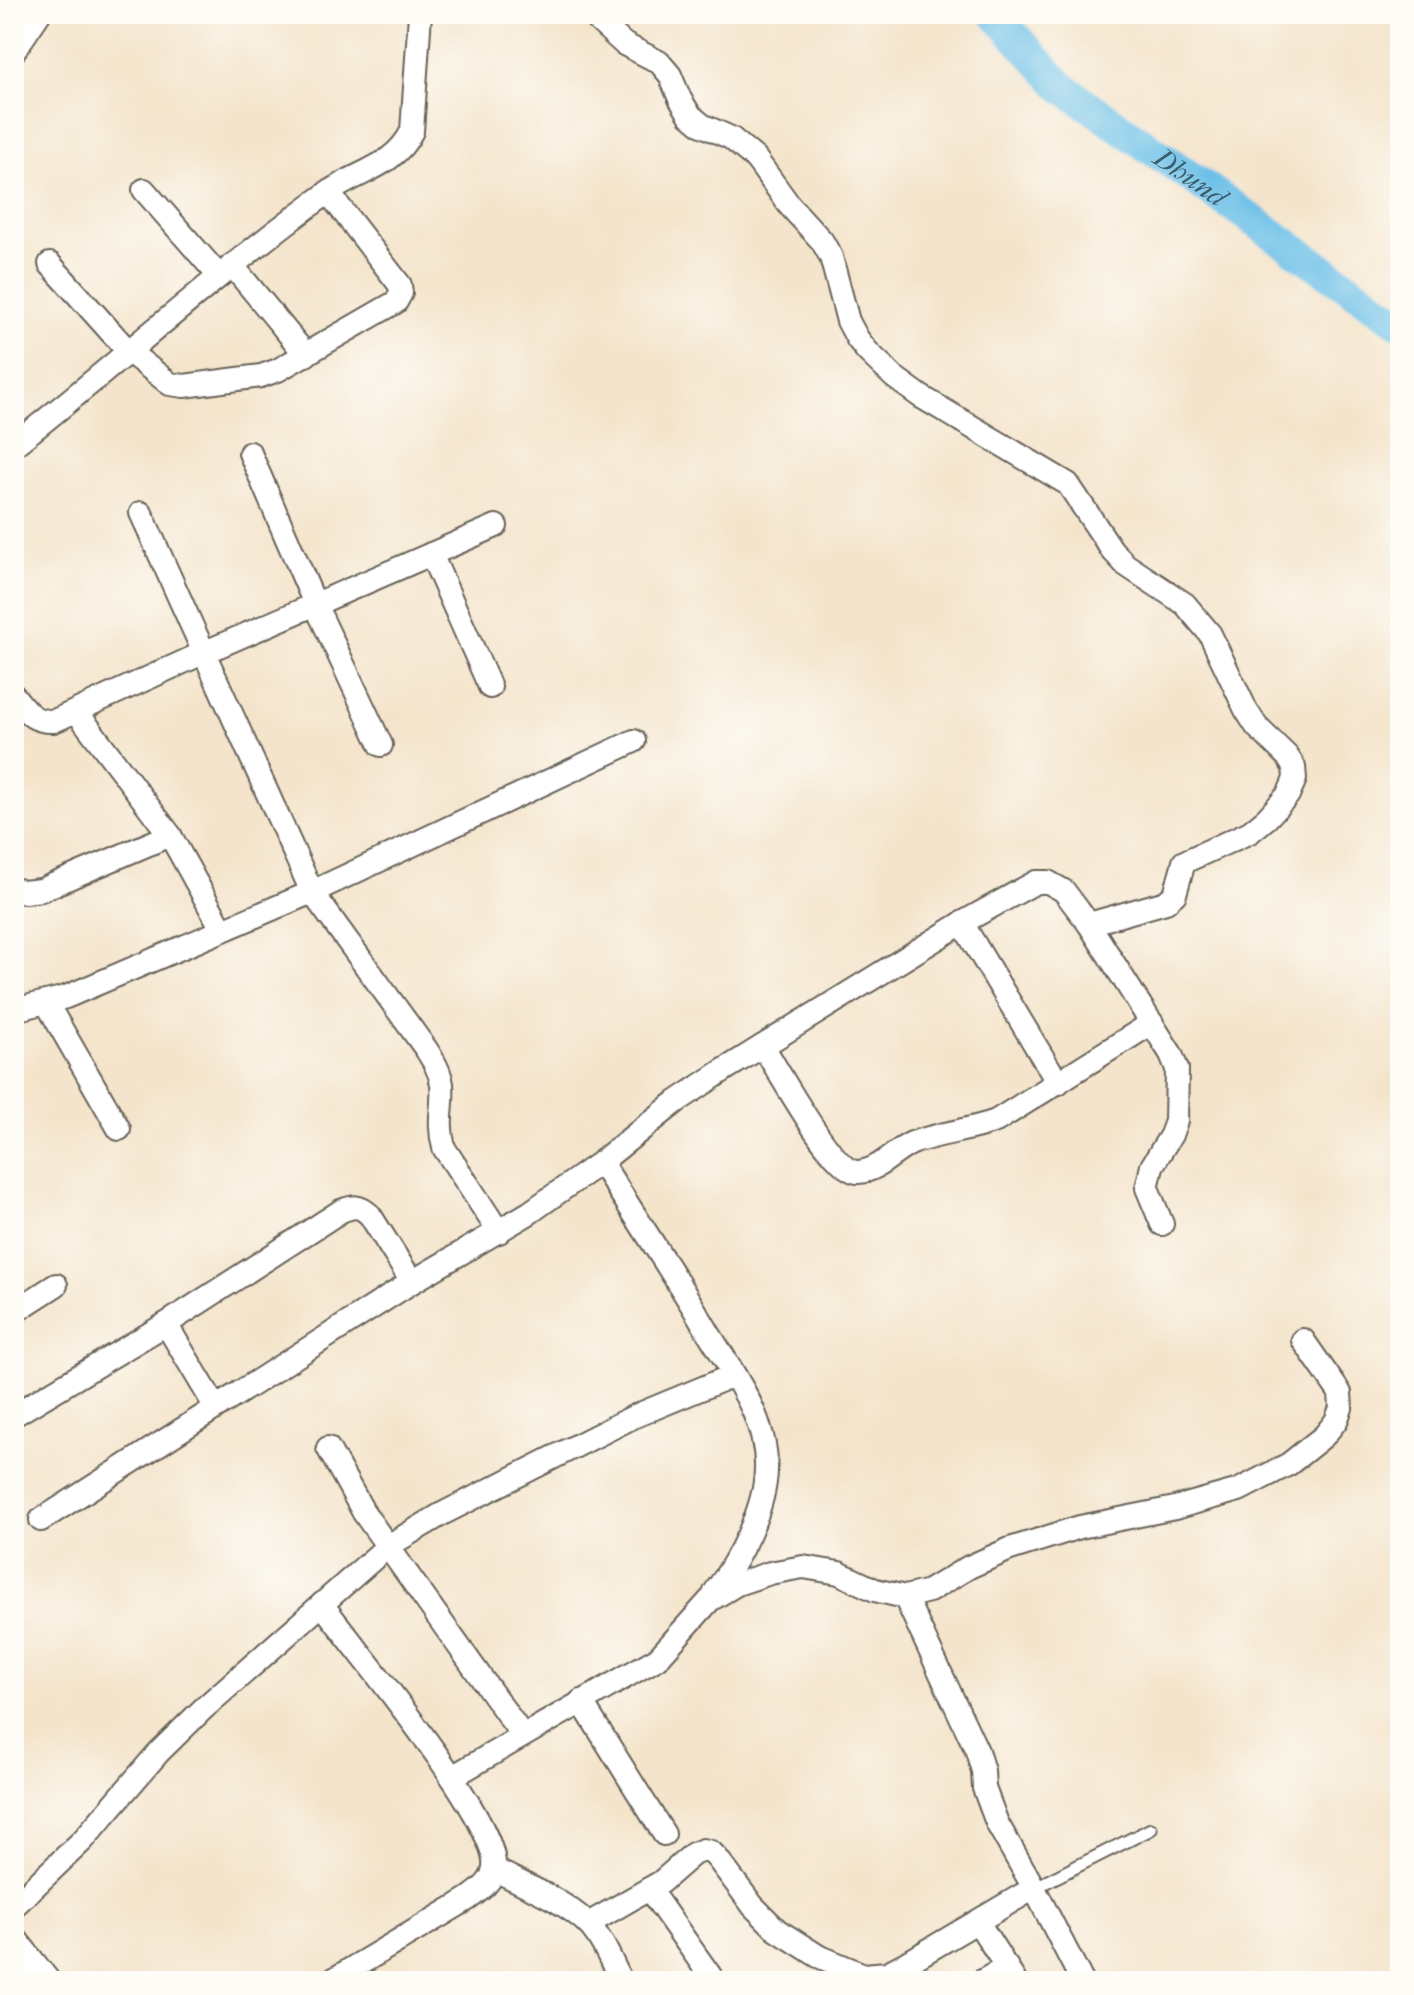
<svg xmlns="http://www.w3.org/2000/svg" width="1414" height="1995" font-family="'IM FELL French Canon',serif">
  <rect width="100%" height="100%" fill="#fdfcf7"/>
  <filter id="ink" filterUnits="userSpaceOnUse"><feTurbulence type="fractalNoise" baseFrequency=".0125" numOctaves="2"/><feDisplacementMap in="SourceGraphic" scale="16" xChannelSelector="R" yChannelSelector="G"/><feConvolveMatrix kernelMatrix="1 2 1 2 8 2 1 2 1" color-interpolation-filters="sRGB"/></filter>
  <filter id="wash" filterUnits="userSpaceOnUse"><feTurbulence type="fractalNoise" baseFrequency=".006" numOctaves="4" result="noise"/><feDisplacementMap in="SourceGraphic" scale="32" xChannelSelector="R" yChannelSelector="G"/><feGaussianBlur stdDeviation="1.8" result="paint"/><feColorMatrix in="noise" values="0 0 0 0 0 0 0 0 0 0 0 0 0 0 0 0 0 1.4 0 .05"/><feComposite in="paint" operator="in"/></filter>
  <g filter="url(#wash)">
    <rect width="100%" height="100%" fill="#f4e4cb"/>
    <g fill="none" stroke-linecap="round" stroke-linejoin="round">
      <!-- river -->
      <path stroke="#6abfe7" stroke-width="32" id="s1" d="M995 14 1062 87 1400 323"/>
    </g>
  </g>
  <g filter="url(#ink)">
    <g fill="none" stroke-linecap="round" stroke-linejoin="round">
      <!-- lane casing -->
      <g stroke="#686259" stroke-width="15">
        <polyline id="lane" points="1034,1888 1151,1829"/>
      </g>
      <!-- street casing -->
      <g stroke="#686259" stroke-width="26">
        <g id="street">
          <polyline points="591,14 624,44 659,62 670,75 680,99 690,115 702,125 731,138 756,159 790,206 822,241 831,257 848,321 857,338 867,351 894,377 920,396 1068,484 1112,550 1126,565 1185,604 1210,634 1246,710 1257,727 1287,756 1294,767 1295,779 1288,795 1267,818 1250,832 1184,862 1175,894 1166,902 1089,924"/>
          <polyline points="14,51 39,14"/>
          <polyline points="144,190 219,276"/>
          <polyline points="50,264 128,351 170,384 184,386 261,376 278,370 396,302 401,293 400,285 328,192"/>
          <polyline points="232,265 306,355"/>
          <path d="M14 445C119 363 217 272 326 194 357 171 394 168 412 131L420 14"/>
          <polyline points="250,453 315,604 381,745"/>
          <path d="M141 513 312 892 426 1049C433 1060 440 1071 442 1084 444 1108 437 1120 444 1148L499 1232"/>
          <polyline points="431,554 490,687"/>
          <path d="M14 696C27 712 32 722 54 721L203 653 496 526"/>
          <polyline points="77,712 170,835 222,929"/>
          <polyline points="14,889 24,892 41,890 170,835"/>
          <polyline points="962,923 1058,1083"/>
          <polyline points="46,1002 119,1129"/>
          <polyline points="14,1010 66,997 312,892 634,741"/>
          <path d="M763 1046C778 1070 833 1172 858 1172 879 1171 894 1151 912 1143 939 1133 968 1131 996 1121L1152 1023"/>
          <path d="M601 1162C636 1218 674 1274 708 1332 733 1373 768 1420 766 1470 765 1510 738 1560 715 1592"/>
          <polyline points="14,1312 56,1285"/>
          <polyline points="166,1324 215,1406"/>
          <path d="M14 1415 166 1324 341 1211C354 1206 359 1205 370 1215L412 1282"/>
          <polyline points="328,1448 364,1513 522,1735"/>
          <polyline points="41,1520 412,1282 529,1213 601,1162 676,1102 724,1070 962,923 1036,882 1048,882 1064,891 1089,924 1171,1054 1177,1069 1176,1121 1171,1135 1152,1166 1147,1188 1162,1224"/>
          <polyline points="905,1597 977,1751 983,1771 984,1788 997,1823 1034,1888 1082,1981"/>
          <path d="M322 1604C355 1649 500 1821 494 1868 492 1883 479 1891 468 1899L331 1981"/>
          <polyline points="581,1701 664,1834"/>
          <polyline points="452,1777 658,1658 710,1600 737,1584 770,1573 803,1567 839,1573 875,1590 905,1597 929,1591 969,1567 1010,1549 1080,1527 1175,1508 1239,1490 1289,1464 1324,1436 1336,1421 1341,1408 1340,1393 1303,1340"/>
          <path d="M494 1869C525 1886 560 1898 586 1922 602 1937 611 1961 621 1981"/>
          <polyline points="649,1889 714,1981"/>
          <polyline points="14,1906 83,1840 158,1753 204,1708 388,1546 442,1514 635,1416 734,1375"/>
          <polyline points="978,1922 1015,1981"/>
          <polyline points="588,1924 661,1882 693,1854 703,1850 711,1852 717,1858 753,1906 777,1930 818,1956 864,1975 887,1973 912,1960 1034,1888"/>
          <polyline points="982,1981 1007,1967"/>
        </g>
      </g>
      <!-- secondary casing -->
      <g stroke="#686259" stroke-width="34">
        <polyline id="secondary" points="14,1943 44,1981"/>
      </g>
      <!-- lane -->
      <use href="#lane" stroke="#fff" stroke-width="11"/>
      <!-- street -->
      <use href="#street" stroke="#fff" stroke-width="22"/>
      <!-- secondary -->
      <use href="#secondary" stroke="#fff" stroke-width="30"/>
    </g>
  </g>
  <g text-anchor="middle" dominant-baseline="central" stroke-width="6" stroke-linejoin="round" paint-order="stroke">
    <!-- water labels -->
    <g font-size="28" font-style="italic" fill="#3b5d6d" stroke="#fdfcf7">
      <text stroke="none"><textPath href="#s1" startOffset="256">Dhund</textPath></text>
    </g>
  </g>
  <!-- margin -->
  <rect width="1414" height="1995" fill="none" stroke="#fdfcf7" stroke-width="48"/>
</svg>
